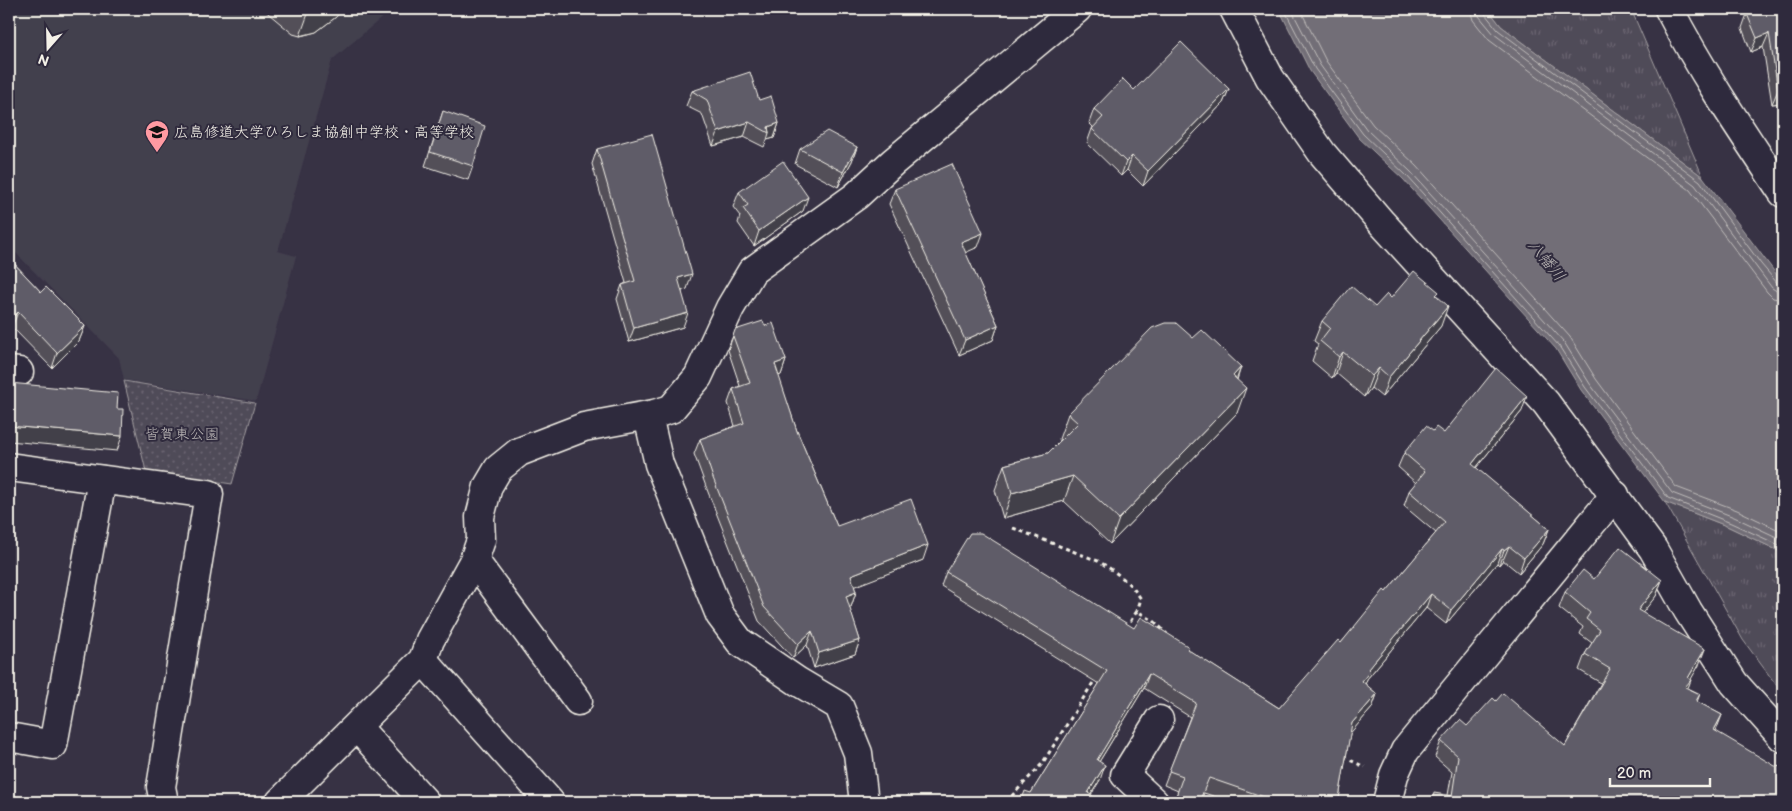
<svg xmlns="http://www.w3.org/2000/svg" width="1792" height="811" font-family="'Balsamiq Sans','Klee One',sans-serif">
  <defs>
    <pattern id="grass-tufts" width="24" height="20" patternUnits="userSpaceOnUse" patternTransform="scale(1.25)"><rect width="24" height="20" fill="#504b59"/><path d="M3 7l-1-3M5 7V3M7 7l1-3M15 17l-1-3M17 17v-4M19 17l1-3" fill="none" stroke="#6a6571"/></pattern>
    <pattern id="park-dots" width="8" height="8" patternUnits="userSpaceOnUse" patternTransform="scale(1.25)"><rect width="8" height="8" fill="#504b59"/><path d="M2 2h.1M6 6h.1" fill="none" stroke="#6a6571" stroke-width="1.8" stroke-linecap="round"/></pattern>
  </defs>
  <rect width="100%" height="100%" fill="#373244"/>
  <filter id="ink" filterUnits="userSpaceOnUse"><feTurbulence type="fractalNoise" baseFrequency=".02" numOctaves="2"/><feDisplacementMap in="SourceGraphic" scale="10" xChannelSelector="R" yChannelSelector="G"/><feConvolveMatrix kernelMatrix="1 2 1 2 8 2 1 2 1" color-interpolation-filters="sRGB"/></filter>
  <g filter="url(#ink)">
    <!-- built -->
    <polygon fill="#433f4e" points="9,9 392,9 332,60 278,251 296,256 256,401 124,380 119,358 9,246"/>
    <!-- grass -->
    <g fill="url(#grass-tufts)" stroke="#a29ea0">
      <polygon points="1488,9 1631,9 1703,177 1501,26"/>
      <polygon points="1665,502 1729,527 1783,553 1783,694 1743,640"/>
    </g>
    <!-- park -->
    <polygon fill="url(#park-dots)" stroke="#a29ea0" points="124,381 255,403 232,484 146,471"/>
    <!-- water -->
    <polygon fill="#726e77" stroke="#a6a2a4" points="1279,9 1488,9 1501,26 1703,177 1783,283 1783,553 1729,527 1665,502 1581,390 1556,349 1403,179 1359,138 1310,71"/>
    <g fill="none" stroke-linecap="round" stroke-linejoin="round">
      <!-- shore -->
      <g stroke="#c0bdbb" stroke-width="1">
        <polyline points="1284,9 1315,69 1363,134 1407,176 1559,346 1585,387 1668,498 1731,523 1783,547"/>
        <polyline points="1291,9 1320,65 1367,130 1411,172 1564,342 1590,384 1672,493 1734,517 1783,540"/>
        <polyline points="1300,9 1326,61 1373,125 1417,166 1570,337 1596,379 1676,487 1737,510 1783,532"/>
        <polyline points="1470,9 1473,20 1489,40 1690,190 1767,292 1773,298 1783,300"/>
        <polyline points="1478,9 1479,16 1494,34 1695,185 1772,288 1778,292 1783,292"/>
        <polyline points="1484,9 1485,14 1498,30 1700,181 1761,264 1778,284 1783,286"/>
      </g>
      <!-- minor casing -->
      <g stroke="#f4f1e8" stroke-width="31">
        <g id="minor">
          <polyline points="1234,9 1270,78 1322,153 1382,223 1546,403 1653,549 1688,611 1734,683 1783,738"/>
          <polyline points="9,371 19,372"/>
          <polyline points="648,416 659,464 720,615 740,642 797,681 839,706 858,753 864,802"/>
          <polyline points="9,467 209,494 161,787 164,802"/>
          <polyline points="474,560 578,701"/>
          <polyline points="423,660 550,802"/>
          <polyline points="357,727 425,802"/>
          <polyline points="9,737 53,745 102,480"/>
          <polyline points="280,802 423,660 430,640 474,560 481,540 480,517 488,486 498,469 519,452 584,427 654,414 671,409 698,377 730,308 752,271 856,196 893,162 1077,9"/>
          <polyline points="1154,802 1125,775 1159,720"/>
          <polyline points="1387,802 1394,775 1405,751 1615,495"/>
        </g>
      </g>
      <!-- tertiary casing -->
      <g stroke="#f4f1e8" stroke-width="31">
        <path id="tertiary" d="M1669 9C1702 73 1743 133 1783 193"/>
      </g>
      <!-- path -->
      <g stroke="#f4f1e8" stroke-width="3" stroke-dasharray="4 4" stroke-linecap="butt">
        <path d="M1013 528 1098 561C1115 571 1131 583 1141 599L1137 611"/>
        <polyline points="1126,628 1137,611 1154,621 1167,634"/>
        <polyline points="1343,757 1365,767"/>
        <polyline points="1006,802 1042,764 1096,678"/>
      </g>
      <!-- minor -->
      <use href="#minor" stroke="#2f2a3d" stroke-width="28"/>
      <!-- tertiary -->
      <use href="#tertiary" stroke="#2f2a3d" stroke-width="28"/>
    </g>
    <!-- wall -->
    <g fill="#524f59" stroke="#f4f1e8">
      <polygon points="263,9 343,9 336,17 316,32 300,36 293,34"/>
      <polygon points="1747,9 1783,9 1783,117 1781,103 1772,104 1763,47 1751,52 1742,28 1747,14 1749,13"/>
      <polygon points="1229,89 1223,103 1143,186 1127,170 1121,176 1087,143 1092,129 1093,127 1089,123 1094,109 1134,90"/>
      <polygon points="692,91 759,100 779,123 774,138 767,140 764,147 744,137 713,146 702,114 686,106"/>
      <polygon points="443,111 473,166 468,180 425,166"/>
      <polygon points="857,147 852,161 838,187 795,164 800,149"/>
      <polygon points="597,149 687,289 682,290 683,327 629,342 617,299 622,285 626,283 592,164"/>
      <polygon points="895,189 978,247 965,252 998,325 993,340 959,355 889,204"/>
      <polygon points="739,192 803,211 754,246 738,223 740,216 733,207"/>
      <polygon points="9,258 41,292 85,326 79,341 52,368 12,327 9,330"/>
      <polygon points="1438,296 1441,326 1382,397 1371,388 1364,397 1336,373 1332,378 1312,361 1318,344 1314,341 1322,321 1375,307"/>
      <polygon points="765,326 786,360 781,375 778,375 797,431 837,526 923,560 854,586 856,592 851,607 849,607 860,640 855,654 814,668 807,645 793,658 759,621 708,492 694,454 700,439 735,426 728,403 733,389 740,386 728,350 733,336"/>
      <polygon points="1193,338 1241,367 1237,380 1237,413 1110,544 1064,501 1003,518 995,490 1004,465 1048,453 1060,441 1059,439 1068,414"/>
      <polygon points="1522,411 1476,468 1549,529 1543,544 1519,573 1503,560 1499,565 1497,563 1446,624 1426,608 1367,679 1365,684 1377,694 1372,708 1350,733 1339,798 1348,802 1231,802 1204,793 1200,802 1174,802 1178,791 1164,785 1190,717 1144,688 1099,762 1100,780 1091,795 1031,793 1099,684 941,586 946,572 1134,628 1188,650 1279,708 1341,643 1386,592 1436,533 1404,506 1409,491 1416,483 1398,467 1404,453 1433,431 1444,433"/>
      <polygon points="1594,579 1662,580 1656,596 1642,613 1699,665 1690,680 1688,688 1700,694 1697,702 1722,715 1432,802 1448,795 1452,772 1435,757 1441,741 1467,726 1496,701 1565,746 1601,683 1579,670 1585,654 1592,643 1580,634 1583,627 1559,608 1565,592"/>
    </g>
    <!-- shaded-wall -->
    <g fill="#424048" stroke="#f4f1e8">
      <polygon points="316,9 343,9 336,17 316,32 300,36 309,11"/>
      <polygon points="1769,33 1763,47 1751,52 1757,38"/>
      <polygon points="1229,89 1223,103 1143,186 1148,171"/>
      <polygon points="1783,89 1783,96 1781,103 1772,104 1778,90"/>
      <polygon points="749,122 744,137 713,146 718,132"/>
      <polygon points="779,123 774,138 767,140 769,133 768,127"/>
      <polygon points="857,147 852,161 838,187 843,172"/>
      <polygon points="1132,156 1127,170 1121,176 1126,162"/>
      <polygon points="808,197 803,211 754,246 759,231"/>
      <polygon points="983,233 978,247 956,257 961,242"/>
      <polygon points="692,274 687,289 673,293 678,278"/>
      <polygon points="1448,306 1441,326 1382,397 1389,377"/>
      <polygon points="18,312 12,327 9,330 9,321"/>
      <polygon points="688,313 683,327 629,342 634,328"/>
      <polygon points="998,325 993,340 959,355 965,340"/>
      <polygon points="85,326 79,341 52,368 57,353"/>
      <polygon points="1343,352 1336,373 1332,378 1339,357"/>
      <polygon points="786,360 781,375 769,379 775,364"/>
      <polygon points="1241,367 1232,392 1233,376"/>
      <polygon points="1379,368 1371,388 1364,397 1372,376"/>
      <polygon points="1246,388 1237,413 1110,544 1119,519"/>
      <polygon points="1527,396 1522,411 1467,479 1472,464"/>
      <polygon points="9,426 122,436 117,451 9,441"/>
      <polygon points="1073,476 1064,501 1003,518 1012,493"/>
      <polygon points="1549,529 1543,544 1519,573 1524,558"/>
      <polygon points="928,545 923,560 845,590 851,575"/>
      <polygon points="1509,546 1503,560 1499,565 1504,550"/>
      <polygon points="1502,549 1497,563 1446,624 1451,610"/>
      <polygon points="1662,580 1656,596 1632,626 1638,610"/>
      <polygon points="856,592 851,607 840,611 846,596"/>
      <polygon points="1431,594 1426,608 1367,679 1365,685 1362,681 1368,669"/>
      <polygon points="812,631 807,645 793,658 798,644"/>
      <polygon points="860,640 855,654 814,668 819,653"/>
      <polygon points="1705,649 1699,665 1690,681 1691,680 1685,696 1679,702 1688,678"/>
      <polygon points="1149,674 1144,688 1091,775 1097,760"/>
      <polygon points="1377,694 1372,708 1347,737 1352,723"/>
      <polygon points="1722,715 1716,731 1714,730"/>
      <polygon points="1105,765 1100,780 1086,802 1088,793"/>
    </g>
    <!-- building -->
    <g fill="#5f5c67" stroke="#f4f1e8">
      <polygon points="303,9 316,9 309,11"/>
      <polygon points="1759,9 1783,9 1783,89 1778,90 1769,33 1757,38 1747,14"/>
      <polygon points="1181,42 1229,89 1148,171 1132,156 1126,162 1092,129 1103,117 1094,109 1123,79 1134,90"/>
      <polygon points="750,72 759,100 771,96 779,123 768,127 769,133 749,122 718,132 707,100 692,91"/>
      <polygon points="443,111 485,126 473,166 430,152"/>
      <polygon points="827,131 857,147 843,172 800,149"/>
      <polygon points="652,134 692,274 678,278 688,313 634,328 622,285 635,281 597,149"/>
      <polygon points="783,161 808,197 759,231 743,208 748,205 739,192"/>
      <polygon points="952,164 983,233 961,242 998,325 965,340 895,189"/>
      <polygon points="9,258 41,292 46,287 85,326 57,353 18,312 9,321"/>
      <polygon points="1414,271 1439,292 1436,295 1448,306 1389,377 1379,368 1372,376 1343,352 1339,357 1320,341 1330,328 1322,321 1351,286 1375,307 1387,294 1391,298"/>
      <polygon points="763,321 765,326 773,323 786,360 775,364 797,431 837,526 911,499 928,545 851,575 856,592 846,596 860,640 819,653 812,631 798,644 764,607 713,478 700,439 744,423 733,389 750,383 733,336 735,330"/>
      <polygon points="1165,323 1176,323 1193,338 1202,330 1241,367 1233,376 1246,388 1119,519 1073,476 1012,493 1004,465 1048,453 1078,423 1068,414 1152,328"/>
      <polygon points="1496,368 1527,396 1472,464 1549,529 1524,558 1509,546 1504,550 1502,549 1451,610 1431,594 1368,669 1370,671 1362,681 1377,694 1352,723 1339,798 1348,800 1348,802 1279,802 1209,778 1199,802 1174,802 1183,776 1169,771 1196,703 1149,674 1097,760 1105,765 1088,793 1102,802 1021,802 1025,791 1031,793 1107,671 946,572 970,533 981,533 1134,628 1141,617 1189,647 1187,649 1279,708 1338,640 1341,643 1384,590 1386,592 1445,522 1409,491 1425,471 1404,453 1426,426 1433,431 1436,427 1444,433"/>
      <polygon points="9,383 118,393 117,409 123,409 122,436 9,426"/>
      <polygon points="1620,547 1662,580 1638,610 1705,649 1688,678 1691,680 1685,687 1700,694 1696,701 1722,715 1714,730 1775,766 1783,767 1783,802 1432,802 1434,793 1452,796 1458,756 1441,741 1460,720 1467,726 1493,698 1496,701 1503,693 1565,746 1610,669 1585,654 1600,630 1586,619 1590,613 1565,592 1583,570 1594,579"/>
    </g>
  </g>
  <!-- icons -->
  <defs>
    <g id="school-pin" transform="scale(1.25)"><path d="M0 17L-7.5 6A9.5 9.5 0 1 1 7.5 6Z" fill="#ff9aa2" stroke="#2f2a3d"/><path d="M0-5L7-2L0 1L-7-2ZM-4 1L0 2.5L4 1V4Q0 6-4 4Z" fill="#111"/></g>
  </defs>
  <g fill-rule="evenodd">
    <use href="#school-pin" x="157" y="132"/>
  </g>
  <g text-anchor="middle" dominant-baseline="central" stroke-width="4" stroke-linejoin="round" paint-order="stroke">
    <!-- poi labels -->
    <g font-size="15" fill="#f4f1e8" stroke="#2f2a3d" text-anchor="start">
      <text x="174" y="132">広島修道大学ひろしま協創中学校・高等学校</text>
    </g>
    <!-- park labels -->
    <g font-size="15" fill="#bbb7b6" stroke="#2f2a3d">
      <text x="182" y="434">皆賀東公園</text>
    </g>
    <!-- water labels -->
    <g font-size="16" font-style="italic" fill="#bab6b5" stroke="#2f2a3d">
      <text transform="translate(1546 261) rotate(51)">八幡川</text>
    </g>
  </g>
  <!-- margin -->
  <rect width="1792" height="811" fill="none" stroke="#2f2a3d" stroke-width="30"/>
  <rect x="15" y="15" width="1762" height="781" fill="none" stroke="#f4f1e8" stroke-width="2" filter="url(#ink)"/>
  <!-- north arrow -->
  <g transform="translate(48 48) rotate(200)" stroke="#2f2a3d" stroke-width="4" paint-order="stroke">
  <path d="M0-4L9 19L0 12L-9 19Z" fill="#f4f1e8"/>
  <text y="-8" font-size="14" font-weight="bold" text-anchor="middle" fill="#f4f1e8">N</text>
  </g>
  <!-- scale -->
  <path d="M1610 778v8h100v-8" fill="none" stroke="#f4f1e8" stroke-width="2.5"/>
  <text x="1617" y="778" font-size="15" fill="#f4f1e8" stroke="#2f2a3d" stroke-width="4" paint-order="stroke">20 m</text>
</svg>
